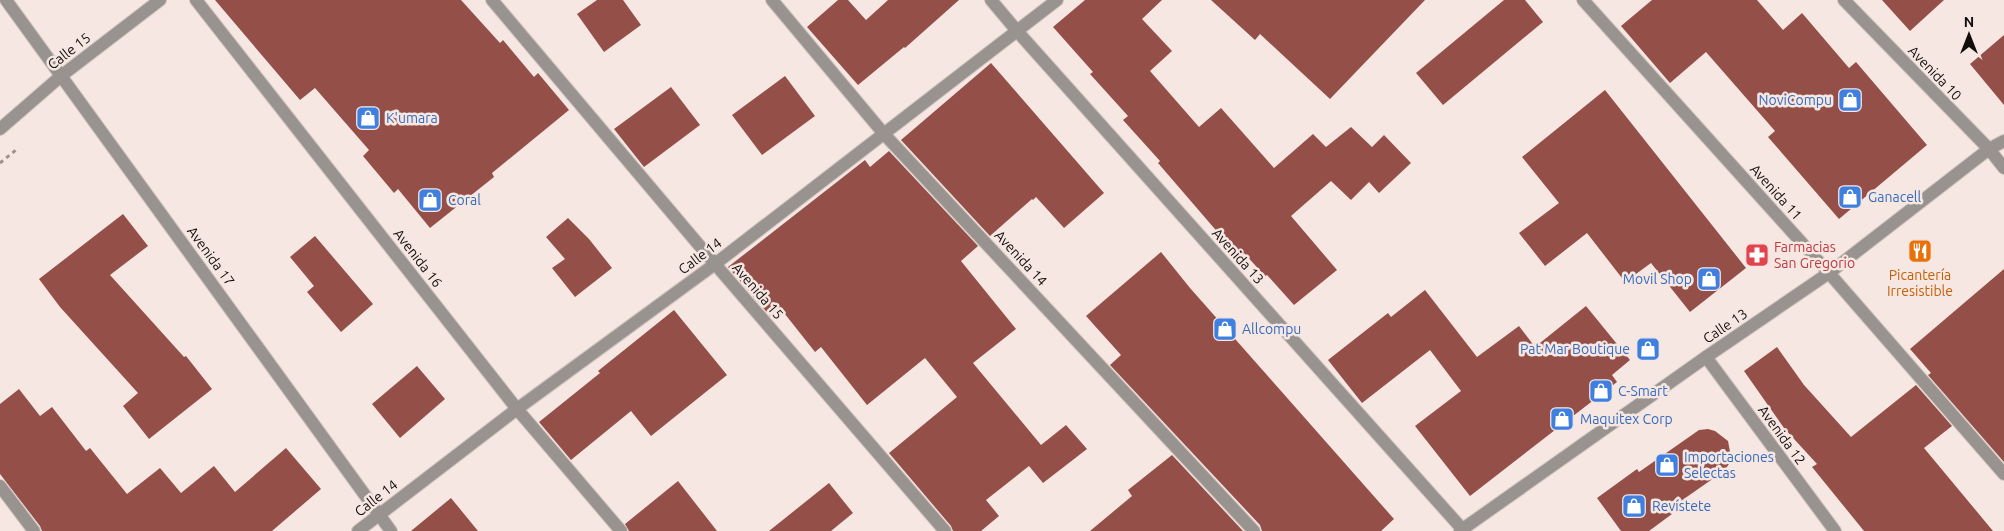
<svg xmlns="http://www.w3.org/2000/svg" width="2004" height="531" font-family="Ubuntu,sans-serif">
  <rect width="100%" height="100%" fill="#f6e7e2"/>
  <!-- building -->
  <g fill="#945048">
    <polygon points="215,0 461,0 500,43 503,40 534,77 538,73 569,110 492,173 494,177 430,228 398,189 394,193 363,156 369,150 315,88 300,100"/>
    <polygon points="597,0 623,0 641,25 604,52 577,14"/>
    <polygon points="838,0 848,0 866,20 888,0 959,0 905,48 904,47 858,85 807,27"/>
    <polygon points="1085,0 1162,0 1142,19 1172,51 1150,71 1199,127 1221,108 1274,168 1313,134 1326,147 1351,127 1372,147 1384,135 1411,163 1379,193 1369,182 1351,200 1331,181 1291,216 1337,270 1294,305 1267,275 1265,276 1244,253 1239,257 1158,163 1160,161 1123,120 1128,116 1090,74 1093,72 1053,27"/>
    <polygon points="1211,0 1425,0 1330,99 1260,34 1255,40"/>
    <polygon points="1504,0 1525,0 1543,22 1443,105 1416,73"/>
    <polygon points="1652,0 1757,0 1783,30 1802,13 1849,68 1856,62 1927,145 1839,219 1768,137 1775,131 1706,52 1670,83 1621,26"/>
    <polygon points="1882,0 1944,0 1910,31"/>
    <polygon points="2004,35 2004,105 1970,64"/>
    <polygon points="991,63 1104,193 1064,228 1036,197 1033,200 1032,199 990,236 901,140"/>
    <polygon points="785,76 815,116 762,155 732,115"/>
    <polygon points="671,87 700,125 644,167 614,129"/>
    <polygon points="1605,90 1746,268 1690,312 1651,263 1625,282 1587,233 1545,266 1519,233 1559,203 1522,157"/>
    <polygon points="889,151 978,246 961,261 1016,329 973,363 1041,445 1066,425 1087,449 1043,483 1029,466 986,500 999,516 981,531 953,531 951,526 889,453 957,397 925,358 867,405 821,347 815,352 781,309 771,317 728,267 865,160 870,167"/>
    <polygon points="123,214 148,246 110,275 184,357 186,356 212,389 149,439 123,406 138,393 60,307 39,279"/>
    <polygon points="568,218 589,239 612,268 575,297 552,268 565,259 546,237"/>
    <polygon points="315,236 373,304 341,332 307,292 314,286 290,257"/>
    <polygon points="1161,252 1190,288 1394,519 1381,531 1262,531 1260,525 1110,365 1121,355 1086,316"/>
    <polygon points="2004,269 2004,462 1928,375 1931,373 1910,349"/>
    <polygon points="1425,290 1477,357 1519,326 1535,347 1586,306 1630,360 1612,375 1617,382 1470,496 1415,426 1461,391 1430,350 1362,403 1328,360 1388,313 1391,317"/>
    <polygon points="674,310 727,375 651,436 631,411 571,460 539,422 600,373 598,371"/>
    <polygon points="1777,347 1804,385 1851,437 1916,385 1952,426 1924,448 1993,531 1864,531 1812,467 1817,464 1784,428 1744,371"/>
    <polygon points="417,366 445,399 400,438 372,404"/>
    <polygon points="19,389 40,416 52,407 86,451 90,448 127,494 160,468 181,493 214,466 235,492 286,448 321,489 272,531 42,531 40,526 0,474 0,404"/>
    <polygon points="1708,429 1715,431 1728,441 1731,457 1729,464 1724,471 1668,510 1672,514 1649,531 1621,531 1597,498 1637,469 1639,472 1699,430"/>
    <polygon points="1172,455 1243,531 1090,531 1132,496 1128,490"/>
    <polygon points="678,481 717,531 629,531 625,524"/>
    <polygon points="829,483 853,513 831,531 769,531"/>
    <polygon points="451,498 478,531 411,531"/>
  </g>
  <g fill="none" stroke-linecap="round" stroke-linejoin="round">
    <!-- minor casing -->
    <g stroke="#d1c4c0" stroke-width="14">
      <g id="minor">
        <polyline points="6,0 391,531"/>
        <polyline points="196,0 517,409 621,531"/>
        <polyline points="492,0 715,264 945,531"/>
        <polyline points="772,0 884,134 1254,531"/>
        <polyline points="1583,0 1829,273 2004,474"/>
        <polyline points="1844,0 1989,149 2004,168"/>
        <polyline points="1017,31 1464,531"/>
        <polyline points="1706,357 1835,531"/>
        <polyline points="0,486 34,531"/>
        <polyline points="1460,531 1706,357 1829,273 1989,149 2004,141"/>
      </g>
    </g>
    <!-- tertiary casing -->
    <g stroke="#d1c4c0" stroke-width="14">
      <g id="tertiary">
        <polyline points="991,0 1017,31"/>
        <polyline points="0,129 61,76 160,0"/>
        <polyline points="358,531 517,409 715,264 1057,0"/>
      </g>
    </g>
    <!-- path -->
    <polyline stroke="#9d928e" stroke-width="3" stroke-dasharray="4 4" stroke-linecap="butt" points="0,163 16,150"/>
    <!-- minor -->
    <use href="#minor" stroke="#98938f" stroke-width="12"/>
    <!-- tertiary -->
    <use href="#tertiary" stroke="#98938f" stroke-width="12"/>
  </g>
  <!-- icons -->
  <defs>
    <g id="shop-square" transform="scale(1.25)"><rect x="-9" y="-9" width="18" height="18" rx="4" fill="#3f7fe0" stroke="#f6e7e2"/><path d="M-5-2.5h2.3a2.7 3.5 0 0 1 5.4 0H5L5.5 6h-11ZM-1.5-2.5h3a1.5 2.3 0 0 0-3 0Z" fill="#fff"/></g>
    <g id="restaurant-square" transform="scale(1.25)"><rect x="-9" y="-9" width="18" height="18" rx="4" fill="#e8710a" stroke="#f6e7e2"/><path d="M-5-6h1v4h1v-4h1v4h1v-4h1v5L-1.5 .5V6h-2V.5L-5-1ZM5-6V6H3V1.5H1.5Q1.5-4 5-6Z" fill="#fff"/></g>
    <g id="pharmacy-square" transform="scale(1.25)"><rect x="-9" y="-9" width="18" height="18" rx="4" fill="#e0444e" stroke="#f6e7e2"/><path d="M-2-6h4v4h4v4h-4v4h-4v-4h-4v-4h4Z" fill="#fff"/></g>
  </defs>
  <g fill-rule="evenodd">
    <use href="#shop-square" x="1850" y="100"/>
    <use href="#shop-square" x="368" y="118"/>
    <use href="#shop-square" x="1850" y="197"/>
    <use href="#shop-square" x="430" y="200"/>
    <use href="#restaurant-square" x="1920" y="251"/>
    <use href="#pharmacy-square" x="1757" y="255"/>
    <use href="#shop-square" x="1709" y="279"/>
    <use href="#shop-square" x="1225" y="329"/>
    <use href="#shop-square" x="1648" y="349"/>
    <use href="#shop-square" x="1601" y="391"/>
    <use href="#shop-square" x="1562" y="419"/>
    <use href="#shop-square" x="1667" y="465"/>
    <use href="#shop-square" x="1634" y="506"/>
  </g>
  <g text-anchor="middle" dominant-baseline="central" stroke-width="5" stroke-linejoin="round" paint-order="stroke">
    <!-- street labels -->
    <g font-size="14" fill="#110d0b" stroke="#f6e7e2">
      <text transform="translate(69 51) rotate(-38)">Calle 15</text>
      <text transform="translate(1935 73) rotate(46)">Avenida 10</text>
      <text transform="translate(1776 192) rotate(48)">Avenida 11</text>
      <text transform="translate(211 256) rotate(54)">Avenida 17</text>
      <text transform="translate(700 256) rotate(-37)">Calle 14</text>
      <text transform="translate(1238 256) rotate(48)">Avenida 13</text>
      <text transform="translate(418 258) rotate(52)">Avenida 16</text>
      <text transform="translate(1021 258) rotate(47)">Avenida 14</text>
      <text transform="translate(758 291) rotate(49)">Avenida 15</text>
      <text transform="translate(1725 326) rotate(-34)">Calle 13</text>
      <text transform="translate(1782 435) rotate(54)">Avenida 12</text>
      <text transform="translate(376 498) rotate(-38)">Calle 14</text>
    </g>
    <!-- shop labels -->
    <g font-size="14" fill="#366cbe" stroke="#f6e7e2" text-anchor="start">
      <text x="1832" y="100" text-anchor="end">NoviCompu</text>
      <text x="386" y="118">K'umara</text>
      <text x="1868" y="197">Ganacell</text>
      <text x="448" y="200">Coral</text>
      <text x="1692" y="279" text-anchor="end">Movil Shop</text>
      <text x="1242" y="329">Allcompu</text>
      <text x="1630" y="349" text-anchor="end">Pat Mar Boutique</text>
      <text x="1618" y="391">C-Smart</text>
      <text x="1580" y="419">Maquitex Corp</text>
      <text x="1684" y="457">Importaciones<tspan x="1684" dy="16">Selectas</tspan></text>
      <text x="1652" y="506">Revístete</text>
    </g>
    <!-- health labels -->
    <g font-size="14" fill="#be3a42" stroke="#f6e7e2" text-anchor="start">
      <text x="1774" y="247">Farmacias<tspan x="1774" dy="16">San Gregorio</tspan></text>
    </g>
    <!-- food labels -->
    <g font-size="14" fill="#c56008" stroke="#f6e7e2">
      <text x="1920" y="275">Picantería<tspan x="1920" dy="16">Irresistible</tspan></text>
    </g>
  </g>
  <!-- north arrow -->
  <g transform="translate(1969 35)" stroke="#f6e7e2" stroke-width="4" paint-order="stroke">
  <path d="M0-4L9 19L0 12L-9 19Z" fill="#110d0b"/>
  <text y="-8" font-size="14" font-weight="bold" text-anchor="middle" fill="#110d0b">N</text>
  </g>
</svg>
